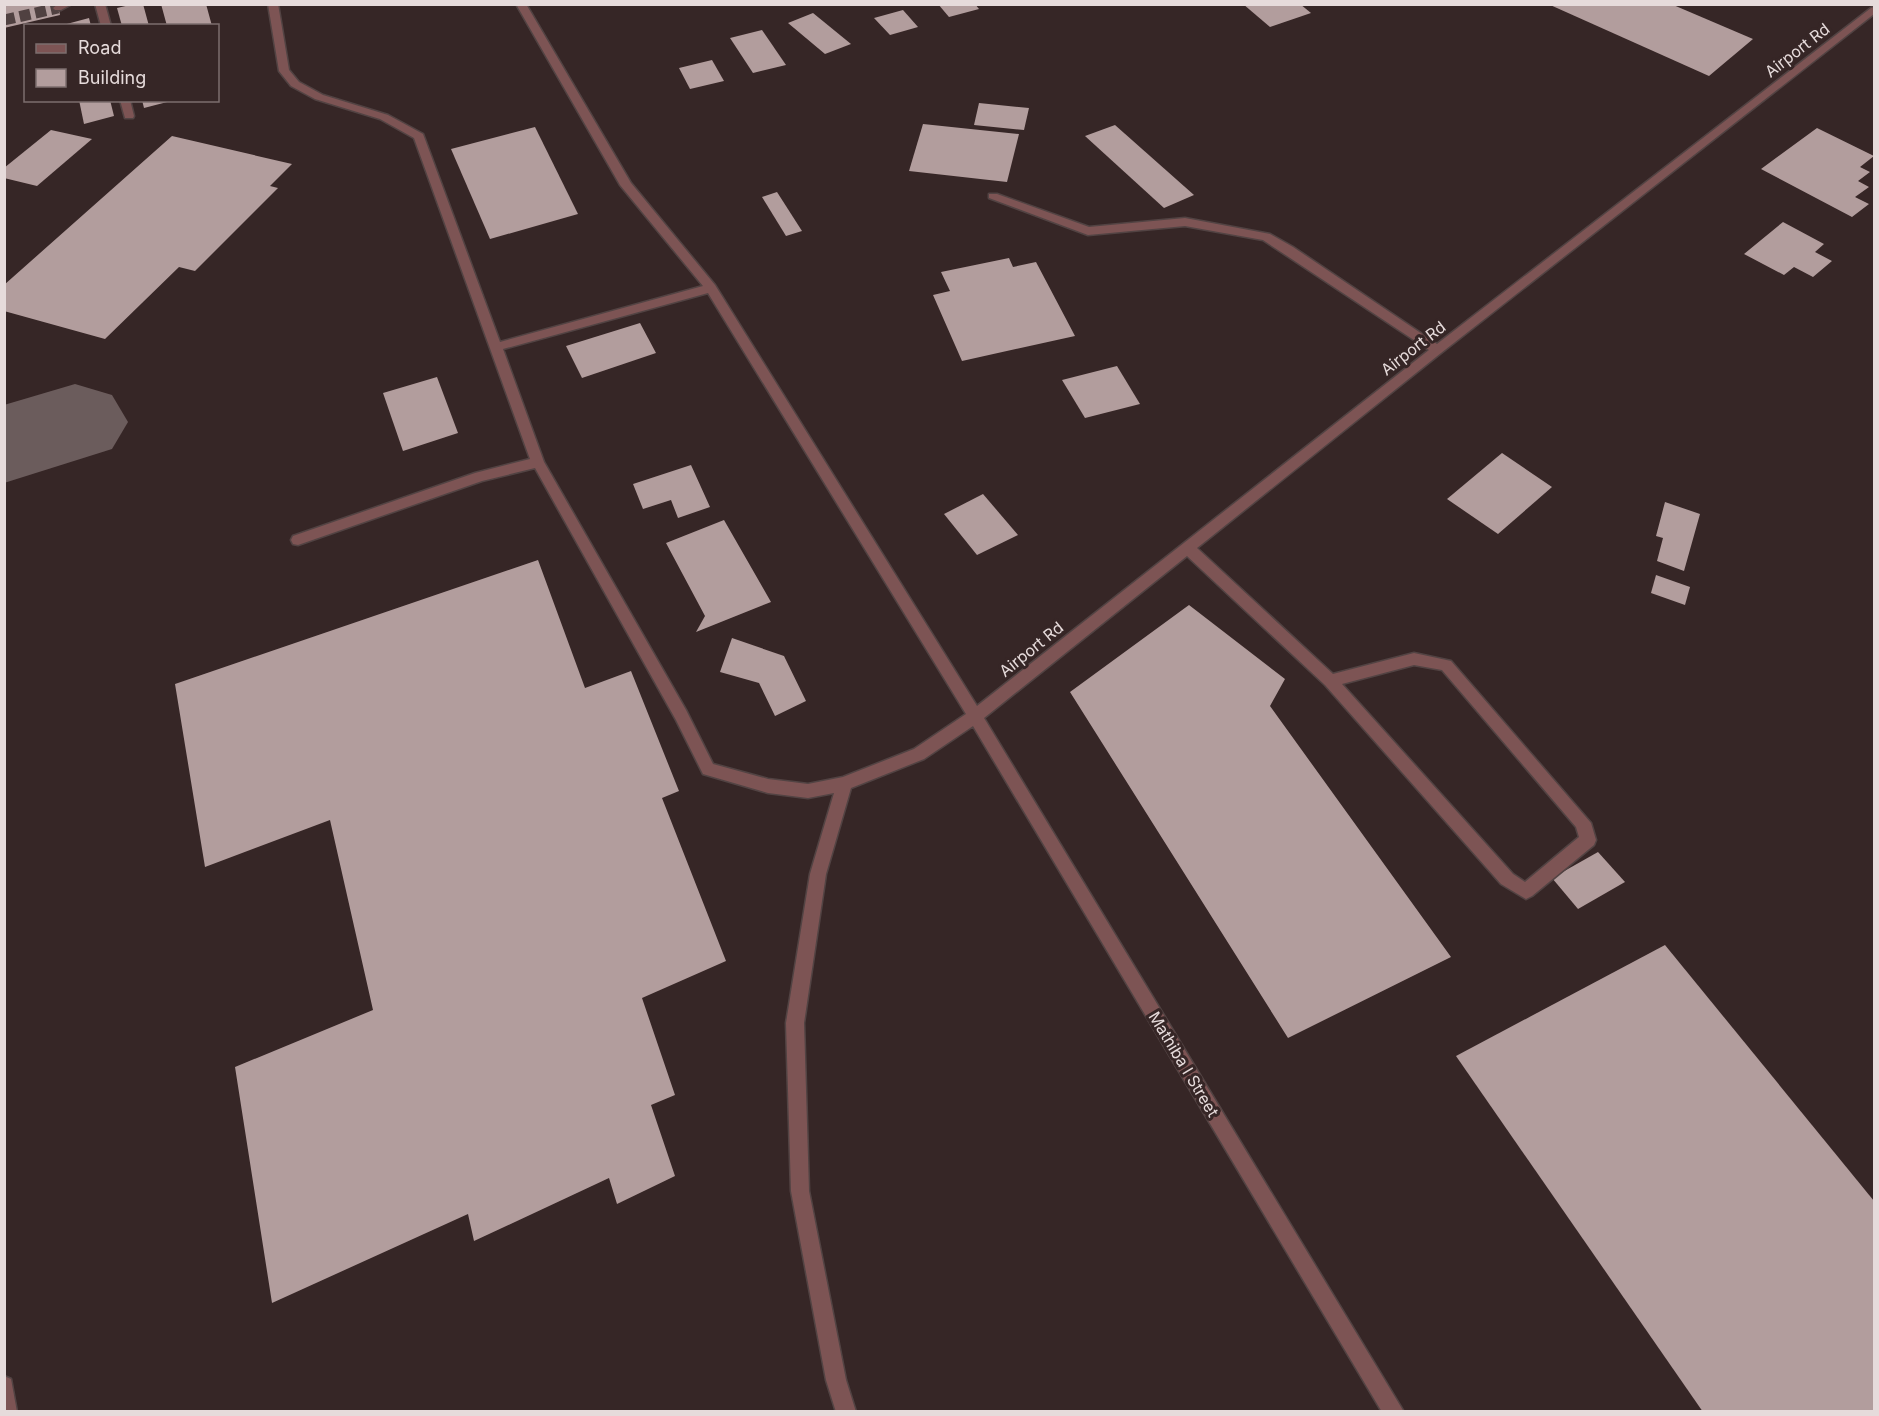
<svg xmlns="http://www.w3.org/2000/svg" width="1879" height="1416" font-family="Inter,sans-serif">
  <rect width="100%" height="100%" fill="#362626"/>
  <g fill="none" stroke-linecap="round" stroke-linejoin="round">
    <!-- taxiway -->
    <polygon fill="#6b5c5c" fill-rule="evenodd" points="75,384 112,395 128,422 112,449 4,483 4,405"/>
  </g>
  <!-- building -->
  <g fill="#b29d9d">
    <polygon points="4,4 58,4 60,15 4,28"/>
    <polygon points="134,4 143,4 149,26 122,26 117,8"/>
    <polygon points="161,4 206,4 212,26 167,26"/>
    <polygon points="938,4 975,4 979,9 949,17"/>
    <polygon points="1243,4 1300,4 1311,13 1270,27"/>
    <polygon points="1548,4 1671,4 1753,39 1709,76"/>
    <polygon points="903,10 918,27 890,35 874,18"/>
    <polygon points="813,13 851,44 825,54 788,23"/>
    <polygon points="89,18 91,26 63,26 63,25"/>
    <polygon points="762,30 786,65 753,73 730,38"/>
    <polygon points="712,60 724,81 690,89 679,68"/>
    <polygon points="79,100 110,100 114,116 84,124"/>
    <polygon points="142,100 171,100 171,101 144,108"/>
    <polygon points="979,103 1029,108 1024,130 974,125"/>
    <polygon points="923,124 1019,134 1007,182 909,171"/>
    <polygon points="1115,125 1194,195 1164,208 1085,136"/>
    <polygon points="535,127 578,214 490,239 451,149"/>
    <polygon points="1817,128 1874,156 1860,167 1870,172 1858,181 1869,187 1855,197 1869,204 1852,217 1761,169"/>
    <polygon points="51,130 92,139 37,186 4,178 4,168"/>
    <polygon points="172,136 292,164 270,186 278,188 195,271 179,267 105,339 4,311 4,285"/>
    <polygon points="777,192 802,231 786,236 762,197"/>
    <polygon points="1783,222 1824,244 1815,252 1832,261 1813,277 1794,267 1784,275 1744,254"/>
    <polygon points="1009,258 1013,267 1036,262 1075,336 962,361 933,295 950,291 941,272"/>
    <polygon points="640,323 656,353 582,378 566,346"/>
    <polygon points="1117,366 1140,404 1085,418 1062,380"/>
    <polygon points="437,377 458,433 403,451 383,393"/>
    <polygon points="1502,453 1552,487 1498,534 1447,499"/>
    <polygon points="691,465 710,507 678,518 671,500 643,509 633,484"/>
    <polygon points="983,494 1018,535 977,555 944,514"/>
    <polygon points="1665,502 1700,514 1684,571 1657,561 1663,538 1656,536"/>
    <polygon points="724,520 771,602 696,632 705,616 666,543"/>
    <polygon points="538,560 585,688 631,671 679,791 662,798 726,961 642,998 675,1095 651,1105 675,1176 617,1204 609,1178 474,1241 468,1214 272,1303 235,1067 373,1010 330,820 205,867 175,684"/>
    <polygon points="1656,575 1690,587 1685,605 1651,593"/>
    <polygon points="1189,605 1285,679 1270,706 1451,957 1288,1038 1070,692"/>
    <polygon points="732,638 784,656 806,701 775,716 759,683 720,672"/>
    <polygon points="1598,852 1625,882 1578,909 1552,878"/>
    <polygon points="1665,945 1874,1201 1874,1412 1703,1412 1456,1056"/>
  </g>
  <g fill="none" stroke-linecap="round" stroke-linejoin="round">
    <!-- minor-tunnel -->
    <polyline stroke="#504141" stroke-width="11" stroke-dasharray="11 5" stroke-linecap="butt" points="4,20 58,8"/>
    <!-- minor casing -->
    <g stroke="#524343" stroke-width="3">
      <g id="minor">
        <polygon points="58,4 72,4 61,10 55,10 53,8"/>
        <polygon points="95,4 105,4 111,26 101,26"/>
        <path d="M268 4H278L289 70 299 82 323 95 388 115 423 134 500 342 703 286 620 185 516 4H526L631 183 715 285 977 706 1429 350 1263 240 1185 226 1088 235 989 198V194H997L1089 227 1185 218 1270 234 1293 247 1437 344 1871 8 1874 7V14L1441 353 1197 548 1333 674 1414 653 1451 661 1591 823 1596 840 1594 845 1532 896 1526 899 1501 884 1325 685 1187 556 984 718 1404 1412H1382L973 726 924 759 851 788 826 874 804 1023 809 1191 846 1380 856 1412H836L826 1380 791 1191 786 1023 810 874 834 793 808 798 768 793 703 774 676 720 535 468 482 481 298 545 293 544 291 540 293 536 475 473 530 459 414 138 380 119 315 99 291 86 279 71ZM708 293 966 714 914 749 843 777 808 784 768 779 713 764 686 710 544 462 503 349ZM1414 665 1442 670 1576 827 1579 837 1525 882 1513 874 1342 684Z"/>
        <polygon points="120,100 130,100 134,116 133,118 125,118"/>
        <polygon points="4,1376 11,1379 17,1412 4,1412"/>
      </g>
    </g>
    <!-- minor -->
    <use href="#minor" fill="#7d5454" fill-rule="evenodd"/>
  </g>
  <g text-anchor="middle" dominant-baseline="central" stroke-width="6" stroke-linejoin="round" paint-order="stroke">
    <!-- street labels -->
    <g font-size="16" fill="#e6dbdb" stroke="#362626">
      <text transform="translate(1797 50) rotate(-38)">Airport Rd</text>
      <text transform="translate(1413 348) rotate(-38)">Airport Rd</text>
      <text transform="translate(1031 649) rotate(-39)">Airport Rd</text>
      <text transform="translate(1184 1064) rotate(59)">Mathiba I Street</text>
    </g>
  </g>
  <!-- border -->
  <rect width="1879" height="1416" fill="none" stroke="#e6dbdb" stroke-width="12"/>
  <!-- legend -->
  <rect x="24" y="24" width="195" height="78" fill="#362626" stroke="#7c6e6e" stroke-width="1.5"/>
  <rect x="36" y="44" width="30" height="9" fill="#7d5454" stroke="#7c6e6e" stroke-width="1.5"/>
  <text x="78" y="54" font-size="18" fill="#e6dbdb">Road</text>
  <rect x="36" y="69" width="30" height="18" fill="#b29d9d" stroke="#7c6e6e" stroke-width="1.5"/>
  <text x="78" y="84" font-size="18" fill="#e6dbdb">Building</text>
</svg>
